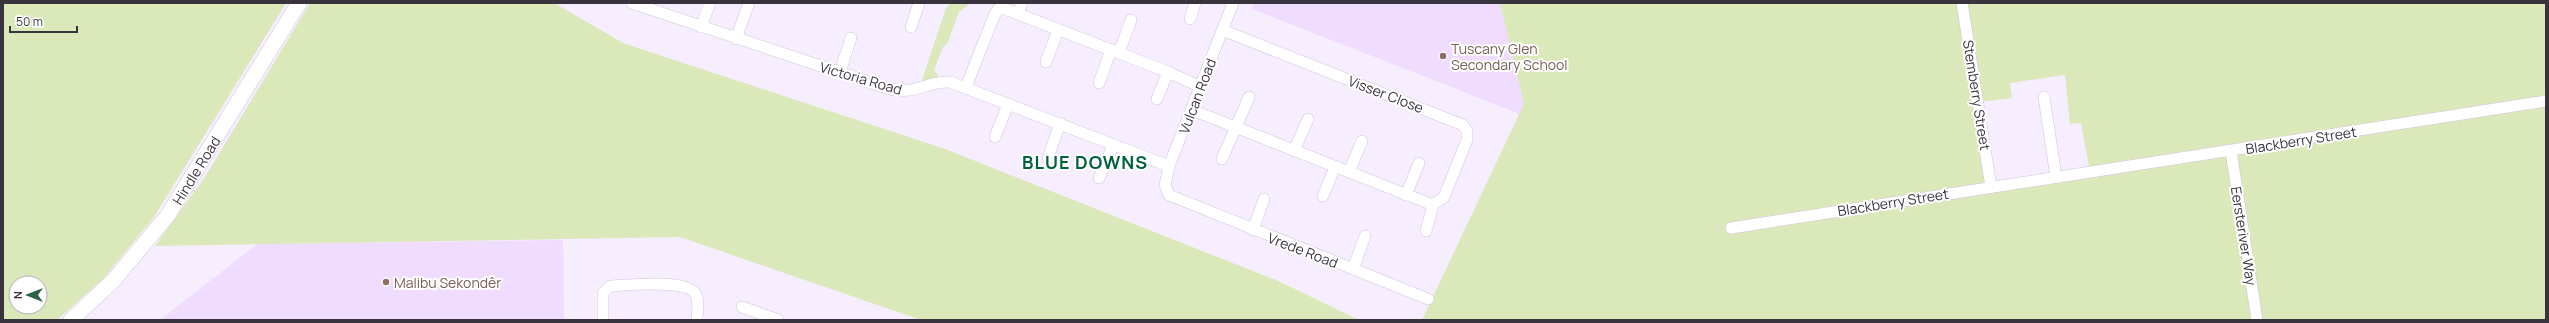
<svg xmlns="http://www.w3.org/2000/svg" width="2549" height="323" font-family="Manrope,sans-serif">
  <rect width="100%" height="100%" fill="#f6edfe"/>
  <!-- built -->
  <g fill="#efdcfe">
    <polygon points="1254,3 1500,3 1524,104 1520,114 1252,9"/>
    <polygon points="563,240 564,320 160,320 257,244"/>
  </g>
  <!-- green -->
  <g fill="#dbe8ba" fill-rule="evenodd">
    <path d="M3 3H286L154 217 103 279 57 320H3ZM16 283H40V307H16Z"/>
    <polygon points="310,3 554,3 623,43 945,149 1278,281 1359,320 921,320 680,237 155,246 205,177"/>
    <polygon points="951,3 971,3 959,12 947,44 943,47 934,70 939,77 921,83 946,8"/>
    <path d="M1500 3H2546V320H1422L1524 104ZM2065 75 2070 124 2081 123 2090 172 1992 186 1979 102 2012 98 2010 83Z"/>
  </g>
  <g fill="none" stroke-linecap="round" stroke-linejoin="round">
    <!-- street casing -->
    <g stroke="#d2c3de" stroke-width="12">
      <g id="street">
        <path d="M632 3 890 89C919 95 924 81 950 82L1169 166"/>
        <polyline points="1233,3 1169,166 1165,185 1169,195 1428,299"/>
        <polyline points="1962,3 1991,187"/>
        <polyline points="1018,13 1022,3"/>
        <polyline points="1190,19 1195,3"/>
        <polyline points="701,27 710,3"/>
        <polyline points="911,27 919,3"/>
        <polyline points="1222,30 1463,125 1467,131 1467,140 1444,197 1433,205"/>
        <polyline points="736,39 749,3"/>
        <polyline points="1119,53 1131,20"/>
        <polyline points="1046,62 1058,30"/>
        <polyline points="840,72 851,38"/>
        <polyline points="1099,83 1111,50"/>
        <polyline points="966,87 994,16 998,9 1005,9 1168,72 1201,87"/>
        <polyline points="2044,97 2056,177"/>
        <polyline points="1157,99 1168,72"/>
        <polyline points="1192,110 1433,205"/>
        <polyline points="995,137 1008,104"/>
        <polyline points="1294,151 1308,119"/>
        <polyline points="2231,151 2257,320"/>
        <polyline points="1048,158 1060,123"/>
        <polyline points="1222,159 1249,97"/>
        <polyline points="1349,172 1362,141"/>
        <polyline points="1099,178 1113,146"/>
        <polyline points="1406,195 1419,163"/>
        <polyline points="1323,196 1335,167"/>
        <polyline points="1731,228 2546,101"/>
        <polyline points="1253,230 1264,199"/>
        <polyline points="1426,231 1433,205"/>
        <polyline points="1353,269 1365,236"/>
        <polyline points="742,307 778,320"/>
        <path d="M603 320V293L610 286C628 285 684 279 695 293 700 300 697 312 697 320"/>
      </g>
    </g>
    <!-- secondary casing -->
    <g stroke="#d2c3de" stroke-width="16">
      <g id="secondary">
        <path id="s1" d="M71 320 113 281 168 215 299 3"/>
      </g>
    </g>
    <!-- street -->
    <use href="#street" stroke="#fff" stroke-width="11"/>
    <!-- secondary -->
    <use href="#secondary" stroke="#fff" stroke-width="15"/>
  </g>
  <!-- markers -->
  <g fill="#8d6e63" stroke="#fff" stroke-width="1.5">
    <circle cx="1443" cy="56" r="4"/>
    <circle cx="386" cy="282" r="4"/>
  </g>
  <g text-anchor="middle" dominant-baseline="central" stroke-width="4" stroke-linejoin="round" paint-order="stroke">
    <!-- education labels -->
    <g font-size="14" fill="#785e54" stroke="#fff" text-anchor="start">
      <text x="1451" y="48">Tuscany Glen<tspan x="1451" dy="16">Secondary School</tspan></text>
      <text x="394" y="282">Malibu Sekondêr</text>
    </g>
    <!-- street labels -->
    <g font-size="14" fill="#39333e" stroke="#fff">
      <text transform="translate(861 78) rotate(16)">Victoria Road</text>
      <text transform="translate(1386 94) rotate(21)">Visser Close</text>
      <text transform="translate(1977 95) rotate(81)">Stemberry Street</text>
      <text transform="translate(1197 96) rotate(-69)">Vulcan Road</text>
      <text transform="translate(2301 140) rotate(-9)">Blackberry Street</text>
      <text stroke="none"><textPath href="#s1" startOffset="196">Hindle Road</textPath></text>
      <text transform="translate(1893 202) rotate(-9)">Blackberry Street</text>
      <text transform="translate(2244 236) rotate(81)">Eersteriver Way</text>
      <text transform="translate(1303 250) rotate(21)">Vrede Road</text>
    </g>
    <!-- district labels -->
    <g font-size="18" font-weight="bold" letter-spacing="1" fill="#00613c" stroke="#fff">
      <text x="1085" y="162">BLUE DOWNS</text>
    </g>
  </g>
  <!-- border -->
  <rect width="2549" height="323" fill="none" stroke="#39333e" stroke-width="8"/>
  <!-- north arrow -->
  <g transform="translate(28 295) rotate(270)"><circle r="19" fill="#ffffff" stroke="#b0adb2"/>
  <path d="M0-3L7 15L0 10L-7 15Z" fill="#2e6247"/>
  <text y="-6" font-size="11" font-weight="bold" text-anchor="middle" fill="#39333e">N</text>
  </g>
  <!-- scale -->
  <path d="M10 26v6h67v-6" fill="none" stroke="#39333e" stroke-width="2"/>
  <text x="16" y="26" font-size="12" fill="#39333e" stroke="#ffffff" stroke-width="3" paint-order="stroke">50 m</text>
</svg>
